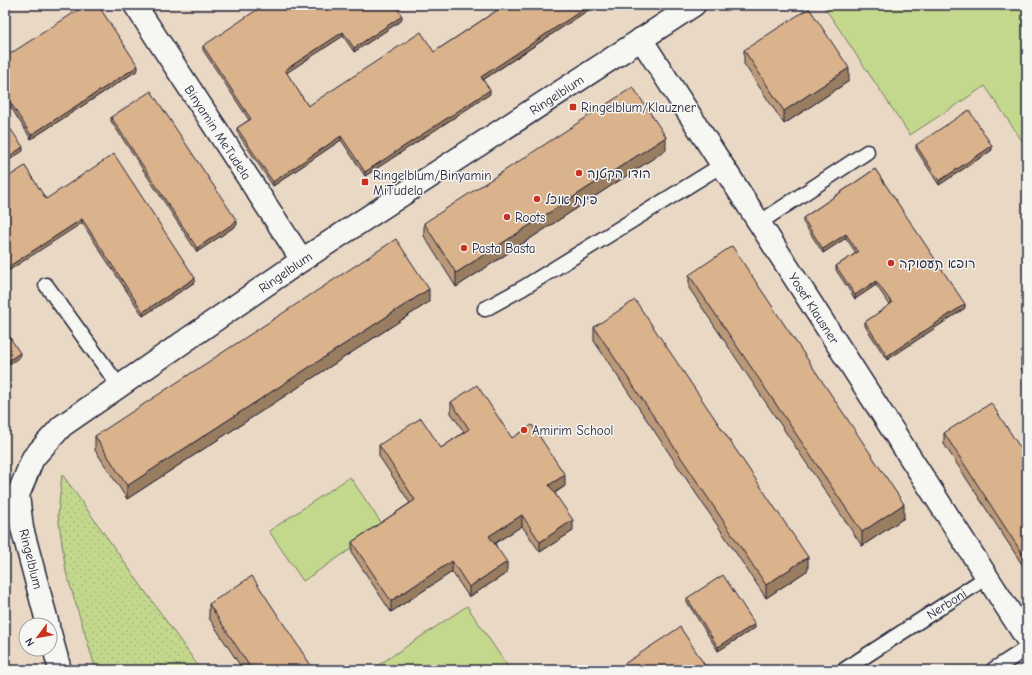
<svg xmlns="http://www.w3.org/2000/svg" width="1032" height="675" font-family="'Comic Neue','Playpen Sans Hebrew',sans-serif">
  <defs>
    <pattern id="grass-dots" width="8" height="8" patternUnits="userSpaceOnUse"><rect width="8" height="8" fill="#c4d88d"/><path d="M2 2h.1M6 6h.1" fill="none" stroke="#a8b97b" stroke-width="1.8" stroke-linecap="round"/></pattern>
  </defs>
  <rect width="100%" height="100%" fill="#f0e8dd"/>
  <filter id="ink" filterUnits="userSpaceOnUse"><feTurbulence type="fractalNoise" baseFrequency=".025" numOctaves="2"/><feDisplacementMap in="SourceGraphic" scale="8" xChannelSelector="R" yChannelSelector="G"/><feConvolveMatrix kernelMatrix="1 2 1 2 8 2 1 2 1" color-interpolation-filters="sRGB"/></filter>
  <g filter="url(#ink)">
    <!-- built -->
    <path fill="#e9d8c4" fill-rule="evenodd" d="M5 5H1027V670H5ZM26 625H50V649H26Z"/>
    <!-- grass -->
    <polygon fill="url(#grass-dots)" stroke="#737d64" points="62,474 201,670 96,670 66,572 58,515"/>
    <!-- green -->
    <g fill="#c4d88d" stroke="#737d64">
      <polygon points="823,5 1027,5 1027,148 985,86 910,135"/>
      <polygon points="350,477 384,527 303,581 269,531"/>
      <polygon points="467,606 510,670 371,670"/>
    </g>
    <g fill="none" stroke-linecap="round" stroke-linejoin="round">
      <!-- service casing -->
      <g stroke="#22223b" stroke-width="17">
        <g id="service">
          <polyline points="759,223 867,152"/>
          <polyline points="46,285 119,386"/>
          <polyline points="485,309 523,288 722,165"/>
          <path id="s1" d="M844 670 987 577"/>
          <polyline points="993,670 1027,648"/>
        </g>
      </g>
      <!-- minor casing -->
      <g stroke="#22223b" stroke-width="25">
        <g id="minor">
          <path id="s2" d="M135 5 302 260"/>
          <path id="s3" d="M641 39 1027 639"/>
        </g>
      </g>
      <!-- tertiary casing -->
      <g stroke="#22223b" stroke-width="25">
        <g id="tertiary">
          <path id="s4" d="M48 625 22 528 18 495 33 458 62 426 302 260 694 5"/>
          <polyline points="50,633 60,670"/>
        </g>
      </g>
      <!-- service -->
      <use href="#service" stroke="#f6f6f2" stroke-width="14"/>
      <!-- minor -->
      <use href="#minor" stroke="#f6f6f2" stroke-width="22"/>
      <!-- tertiary -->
      <use href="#tertiary" stroke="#f6f6f2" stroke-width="22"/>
    </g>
    <!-- wall -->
    <g fill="#bb9978" stroke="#22223b">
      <polygon points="505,5 596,5 483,80 490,94 365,176 341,140 273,186 237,132 237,128 249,120 203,50 203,46 402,20 354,52 343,36 286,73 308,106 434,52"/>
      <polygon points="744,50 849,81 784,124 744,64"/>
      <polygon points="5,57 138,70 31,139 5,98"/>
      <polygon points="111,117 237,225 197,252 111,121"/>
      <polygon points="916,145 992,150 939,185 916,149"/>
      <polygon points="666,150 456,287 424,236 424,223"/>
      <polygon points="875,169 965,308 887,360 865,326 865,322 890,305 876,285 855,299 836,270 836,266 856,253 846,238 823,253 803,222 803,218"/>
      <polygon points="46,199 195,282 143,316 82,223"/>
      <polygon points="689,275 904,518 862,546 689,288"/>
      <polygon points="429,302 127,499 95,450 95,436"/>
      <polygon points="594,327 808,570 766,598 594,341"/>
      <polygon points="1027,354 1027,377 1021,369 1021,358"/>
      <polygon points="451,402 512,438 565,486 555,493 573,531 540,552 522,526 495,543 507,573 469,597 452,572 391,612 352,553 352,542 410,503 379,456 379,445 441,448 464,432 451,413"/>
      <polygon points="944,433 1027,458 1027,572 944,444"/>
      <polygon points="687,598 755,628 718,651 687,602"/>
      <polygon points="209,604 314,670 243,670 209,618"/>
    </g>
    <!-- shaded-wall -->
    <g fill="#997d61" stroke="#22223b">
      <polygon points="590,5 596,5 481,81 481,77"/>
      <polygon points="402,16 402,20 354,52 354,48"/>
      <polygon points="343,32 343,36 285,74 285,70"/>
      <polygon points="138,66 138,70 31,139 31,135"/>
      <polygon points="849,68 849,81 784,124 784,111"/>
      <polygon points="490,90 490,94 365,176 365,172"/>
      <polygon points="341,136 341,140 273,186 273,182"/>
      <polygon points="666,137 666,150 456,287 456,273"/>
      <polygon points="992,146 992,150 939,185 939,181"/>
      <polygon points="23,147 23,151 5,163 5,159"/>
      <polygon points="82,219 82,223 5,273 5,269"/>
      <polygon points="237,221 237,225 197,252 197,248"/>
      <polygon points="846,234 846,238 823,253 823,249"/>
      <polygon points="195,278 195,282 143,316 143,312"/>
      <polygon points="876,281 876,285 855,299 855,295"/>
      <polygon points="429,289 429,302 127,499 127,486"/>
      <polygon points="965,304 965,308 887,360 887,356"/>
      <polygon points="20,353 20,357 5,367 5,363"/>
      <polygon points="565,475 565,486 549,496 549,485"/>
      <polygon points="904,504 904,518 862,546 862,532"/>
      <polygon points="522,515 522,526 489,547 489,536"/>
      <polygon points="573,520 573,531 540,552 540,542"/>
      <polygon points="808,557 808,570 766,598 766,585"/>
      <polygon points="452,561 452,572 391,612 391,601"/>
      <polygon points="507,562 507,573 469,597 469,587"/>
      <polygon points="755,624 755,628 718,651 718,647"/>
    </g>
    <!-- building -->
    <g fill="#dab28b" stroke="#22223b">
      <polygon points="86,5 98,5 138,66 31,135 5,94 5,57"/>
      <polygon points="264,5 395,5 402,16 354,48 343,32 285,70 308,106 421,32 434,52 505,5 590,5 481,77 490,90 365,172 341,136 273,182 237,128 251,119 203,46"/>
      <polygon points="809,8 849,68 784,111 744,50"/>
      <polygon points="633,87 666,137 456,273 424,223"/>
      <polygon points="151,91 237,221 197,248 111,117"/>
      <polygon points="969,110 992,146 939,181 916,145"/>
      <polygon points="5,121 23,147 5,159"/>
      <polygon points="114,154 195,278 143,312 82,219 5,269 5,179 25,166 46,199"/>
      <polygon points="875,169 965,304 887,356 865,322 892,303 876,281 855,295 836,266 858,252 846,234 823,249 803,218"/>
      <polygon points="396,239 429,289 127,486 95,436"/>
      <polygon points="732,246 904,504 862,532 689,275"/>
      <polygon points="635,300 808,557 766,585 594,327"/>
      <polygon points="5,330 20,353 5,363"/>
      <polygon points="1027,354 1027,366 1021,358"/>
      <polygon points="477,385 512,438 532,425 565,475 549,485 573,520 540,542 522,515 489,536 507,562 469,587 452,561 391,601 352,542 415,500 379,445 421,418 441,448 469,429 451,402"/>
      <polygon points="991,403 1027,458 1027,561 944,433"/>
      <polygon points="723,575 755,624 718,647 687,598"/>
      <polygon points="252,576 314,670 252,670 209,604"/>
      <polygon points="680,627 708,670 615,670"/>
    </g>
  </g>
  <!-- markers -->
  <g fill="#c8321e" stroke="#f6f6f2" stroke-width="1.5">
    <rect x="569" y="103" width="8" height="8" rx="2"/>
    <circle cx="579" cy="173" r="4"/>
    <rect x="361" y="178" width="8" height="8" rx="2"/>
    <circle cx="537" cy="199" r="4"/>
    <circle cx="507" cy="217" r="4"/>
    <circle cx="464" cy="248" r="4"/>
    <circle cx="891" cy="263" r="4"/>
    <circle cx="524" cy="430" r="4"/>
  </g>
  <g text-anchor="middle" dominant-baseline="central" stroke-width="3" stroke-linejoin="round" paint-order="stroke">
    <!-- street labels -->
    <g font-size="13" fill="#22223b" stroke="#f6f6f2">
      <text stroke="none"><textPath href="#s4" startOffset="812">Ringelblum</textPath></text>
      <text stroke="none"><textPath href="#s2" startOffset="152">Binyamin MeTudela</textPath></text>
      <text stroke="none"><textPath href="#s4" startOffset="488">Ringelblum</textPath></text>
      <text stroke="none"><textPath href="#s3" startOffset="320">Yosef Klausner</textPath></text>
      <text transform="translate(31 559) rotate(76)">Ringelblum</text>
      <text stroke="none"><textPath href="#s1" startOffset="122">Nerboni</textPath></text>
    </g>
    <!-- poi labels -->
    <g font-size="13" fill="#22223b" stroke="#f6f6f2" text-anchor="start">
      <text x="581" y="107">Ringelblum/Klauzner</text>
      <text x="587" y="173">הודו הקטנה</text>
      <text x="373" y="175">Ringelblum/Binyamin<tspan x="373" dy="15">MiTudela</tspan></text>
      <text x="545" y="199">פינת אוכל</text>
      <text x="515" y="217">Roots</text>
      <text x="472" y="248">Pasta Basta</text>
      <text x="899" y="263">רופא תעסוקה</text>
      <text x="532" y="430">Amirim School</text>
    </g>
  </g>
  <!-- margin -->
  <rect width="1032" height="675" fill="none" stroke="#f6f6f2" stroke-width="20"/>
  <rect x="10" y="10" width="1012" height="655" fill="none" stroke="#22223b" stroke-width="1.5" filter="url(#ink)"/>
  <!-- north arrow -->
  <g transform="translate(38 637) rotate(238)"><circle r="19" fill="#f6f6f2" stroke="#a1a1a9"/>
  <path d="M0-3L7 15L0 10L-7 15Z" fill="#c8321e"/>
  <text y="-6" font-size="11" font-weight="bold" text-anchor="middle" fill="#22223b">N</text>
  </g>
</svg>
